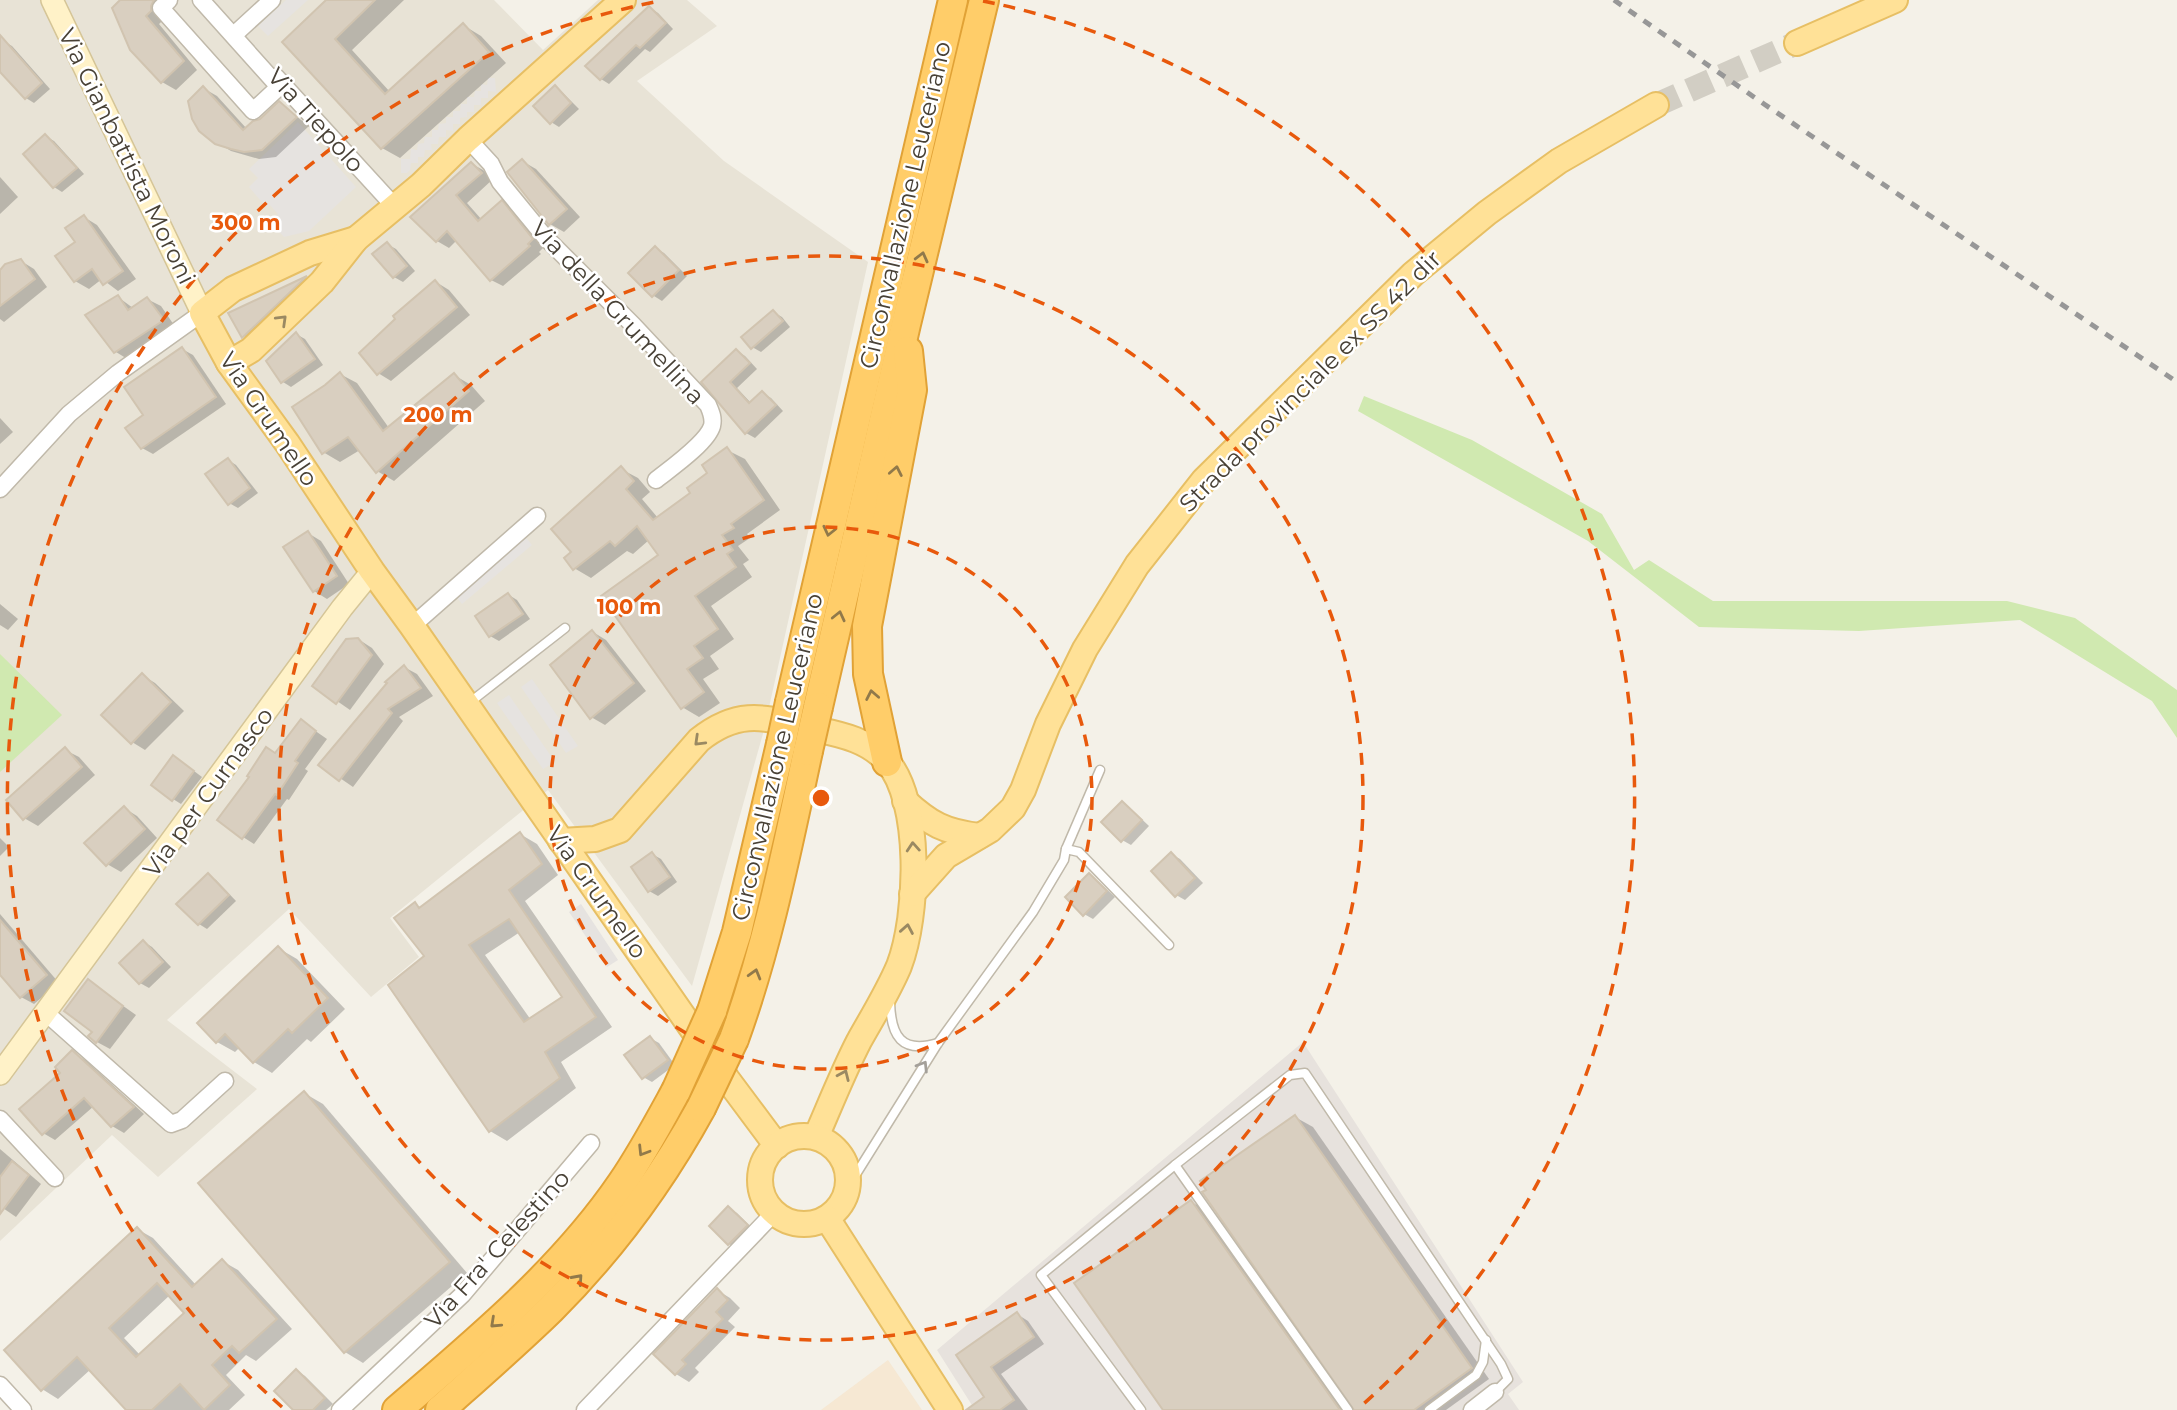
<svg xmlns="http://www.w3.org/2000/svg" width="2177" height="1410" font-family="Montserrat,sans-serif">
  <rect width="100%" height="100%" fill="#f4f1e8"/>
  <!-- residential -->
  <polygon fill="#e8e3d6" points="0,0 494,0 543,50 598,0 687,0 717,26 637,81 724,161 868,262 764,730 692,986 548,790 390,918 419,957 371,997 289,909 167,1020 257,1089 158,1177 112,1135 0,1241"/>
  <!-- commercial -->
  <polygon fill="#f6e8d3" points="888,1360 922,1410 821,1410"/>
  <!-- industrial -->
  <polygon fill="#e7e2dd" points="1303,1042 1523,1382 1508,1394 1519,1410 975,1410 937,1350"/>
  <!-- green -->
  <g fill="#d0e9b0">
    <polygon points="1364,396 1472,440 1602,514 1634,570 1649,560 1713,601 2007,601 2075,618 2177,690 2177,738 2152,701 2020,620 1859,631 1699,627 1588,541 1358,411"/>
    <polygon points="0,654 62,715 0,772"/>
  </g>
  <!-- parking -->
  <g fill="#e6e3e0">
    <polygon points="286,0 308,0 268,36 258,26"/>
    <polygon points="488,78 495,78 496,92 488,91 488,98 481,98 481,105 474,105 474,112 467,112 467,117 460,118 460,124 453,124 453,131 446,130 446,137 439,137 438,144 431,144 432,150 425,150 424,157 418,157 418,163 411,163 410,170 407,173 401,173 401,159 410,159 411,149 417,150 418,144 424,143 425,137 432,137 432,130 438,130 439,124 446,123 446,117 453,117 453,111 460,111 461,104 467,104 467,97 474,97 475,91 481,91 481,84 487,85"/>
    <polygon points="298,122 356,187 309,231 284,237 271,223 278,214 270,205 267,208 249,187 258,178 249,169"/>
    <polygon points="523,534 532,545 462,604 453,593"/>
    <polygon points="532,679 578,746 566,753 521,687"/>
    <polygon points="509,695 555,762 543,769 497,703"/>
    <polygon points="581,904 618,960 607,967 569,912"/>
  </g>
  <!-- shadow -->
  <g fill="#0003" fill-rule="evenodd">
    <polygon points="123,0 175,0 164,19 159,24 197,70 176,90 162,82 132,49"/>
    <polygon points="329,0 404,0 352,50 390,92 463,25 481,36 506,63 400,158 382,148 284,42"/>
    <polygon points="650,8 658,13 673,29 650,52 645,49 609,84 601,79"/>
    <polygon points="3,41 12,46 50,89 34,103 26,98 0,69 0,44"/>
    <polygon points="203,88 217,96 247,129 261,120 279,103 309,126 276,157 259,159 231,151 216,142"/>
    <polygon points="555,88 563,93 579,109 559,127 551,122"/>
    <polygon points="45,136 54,141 84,174 62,192 54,187"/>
    <polygon points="522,161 536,169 580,217 564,232 550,224 509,173"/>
    <polygon points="472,164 483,170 492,180 467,203 482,220 502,203 513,209 544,247 539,252 541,254 503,286 491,280 457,240 449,248 437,241 412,217"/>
    <polygon points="0,177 18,197 0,214"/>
    <polygon points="84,217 97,225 136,279 118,291 102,279 89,289 75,281 77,242"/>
    <polygon points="387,244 396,249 415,271 403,282 394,277 375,254"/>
    <polygon points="655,248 664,253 687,276 662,301 654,296 631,273"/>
    <polygon points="21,261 34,269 47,287 4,322 0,319 0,273"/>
    <polygon points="306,278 318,285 257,344 244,336 231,314"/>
    <polygon points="436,282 449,290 470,315 391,381 378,373"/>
    <polygon points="118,297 133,308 147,299 161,306 176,328 129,360 116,352"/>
    <polygon points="773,312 782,317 790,327 761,352 752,347"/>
    <polygon points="296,334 305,339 323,365 291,387 283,382"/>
    <polygon points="182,349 193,355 226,404 153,454 142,448"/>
    <polygon points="737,351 745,356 757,369 737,388 751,403 762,393 771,398 783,411 755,438 746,433 703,382"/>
    <polygon points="340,374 357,383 389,428 454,375 471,385 485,401 394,481 377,471 360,450 340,462 323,452 326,387"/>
    <polygon points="0,418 13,432 0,444"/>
    <polygon points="727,450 745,459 780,510 747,534 750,538 738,546 749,560 743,564 752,577 711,606 734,639 710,656 719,669 703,679 720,703 699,717 682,707 660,556 649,540 633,554 627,551 591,578 574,568 574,552 621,469 638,478 650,492 642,499 658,518 693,494"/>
    <polygon points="228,460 236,465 258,493 238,508 229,503"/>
    <polygon points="308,533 321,541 349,584 327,599 314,591"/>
    <polygon points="509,595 517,600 530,619 499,641 490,636"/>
    <polygon points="0,604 18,619 8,630 0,625"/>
    <polygon points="593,632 606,640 646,691 605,725 591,717"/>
    <polygon points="358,639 372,648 384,664 350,710 314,685"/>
    <polygon points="404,667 417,674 433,696 399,717 403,721 353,787 321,765"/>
    <polygon points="142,675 155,683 184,711 145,750 132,742"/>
    <polygon points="301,721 327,739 305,769 308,771 289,800 287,799 254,844 243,837 251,776 276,755"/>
    <polygon points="65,750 79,757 95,775 38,826 24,818"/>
    <polygon points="182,762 202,777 181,804 173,799"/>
    <polygon points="1122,803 1130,808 1149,826 1131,845 1122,840"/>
    <polygon points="124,808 137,816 157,838 121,872 107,864"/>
    <path d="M520 834 537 844 558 875 525 901 612 1027 561 1062 576 1088 507 1141 490 1131 391 986 426 956 415 904 422 908ZM520 932 564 997 531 1020 485 955Z"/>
    <polygon points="0,838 9,847 0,856"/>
    <polygon points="652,854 661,859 677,882 658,896 649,891"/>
    <polygon points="1171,854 1180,859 1203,883 1185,900 1176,895"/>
    <polygon points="208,876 216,880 236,901 207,929 199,924"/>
    <polygon points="1089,876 1098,881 1115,897 1093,919 1084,914"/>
    <polygon points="0,914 59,983 34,1004 21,997 0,972"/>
    <polygon points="144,942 152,947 171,967 149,988 140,983 122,963"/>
    <polygon points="278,948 297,959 345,1009 311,1042 307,1039 272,1073 254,1062 240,1047 235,1052 217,1042"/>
    <polygon points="88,981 136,1015 110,1049 97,1042"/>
    <polygon points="650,1038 659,1043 675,1065 652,1082 643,1077"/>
    <polygon points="72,1053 85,1060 144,1114 124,1133 112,1126 94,1106 55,1140 43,1133 63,1073"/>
    <polygon points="304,1093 323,1104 467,1273 363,1363 345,1352"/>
    <polygon points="1295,1117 1313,1127 1489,1379 1446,1410 1355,1410"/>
    <polygon points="0,1149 41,1184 16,1217 0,1206"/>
    <polygon points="1191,1202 1210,1212 1349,1410 1165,1410"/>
    <polygon points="728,1208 737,1213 755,1231 738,1249 729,1244 711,1226"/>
    <path d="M137 1229 153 1238 196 1285 222 1261 238 1270 292 1329 256 1361 246 1355 226 1375 245 1395 229 1410H129L91 1369 58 1399 42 1389ZM170 1295 186 1313 140 1355 124 1338Z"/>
    <polygon points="717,1290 730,1298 740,1308 728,1321 735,1327 695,1368 699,1372 689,1382 676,1374 656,1354"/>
    <polygon points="1017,1314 1028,1321 1044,1344 1001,1374 1028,1410 977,1410 987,1397 958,1356"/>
    <polygon points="297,1371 305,1376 333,1404 326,1410 295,1410"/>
  </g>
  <!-- building -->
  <g fill="#d9cfc0" stroke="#d1c4b0" stroke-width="2" fill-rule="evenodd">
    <polygon points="120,0 154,0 151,6 151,11 146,16 184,61 161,83 130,50 112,8"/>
    <polygon points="326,0 375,0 335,39 385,94 463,23 489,52 381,149 282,42"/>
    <polygon points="649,6 666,23 640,48 636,45 600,80 585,66"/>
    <polygon points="0,35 42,83 25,99 0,72"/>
    <polygon points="555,85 571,103 550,124 533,106"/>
    <polygon points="203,86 243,130 253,121 260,119 279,101 297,117 262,150 244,152 231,149 215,144 199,131 192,119 188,101"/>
    <polygon points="45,134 77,168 53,188 23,154"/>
    <polygon points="522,159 567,209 549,225 507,172"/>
    <polygon points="471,162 482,173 456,195 478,221 502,200 533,239 528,244 530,246 490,281 447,231 436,242 410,217"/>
    <polygon points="84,215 123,271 103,285 92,269 74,282 55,256 75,242 65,228"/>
    <polygon points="387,242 407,266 393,278 372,254"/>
    <polygon points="655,246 679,270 652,297 628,273"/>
    <polygon points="21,259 35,279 0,306 0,270 5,264"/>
    <polygon points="307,276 242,338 228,313"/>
    <polygon points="435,280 457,307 377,375 359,353 395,319 393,316"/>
    <polygon points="118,295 128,310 147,297 164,320 114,353 85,315"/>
    <polygon points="773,310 783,321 751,349 741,337"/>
    <polygon points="296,332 315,359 281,383 266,361"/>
    <polygon points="182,347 216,397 141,449 125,428 143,415 124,387"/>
    <polygon points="736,349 750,363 730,382 749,403 762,391 776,405 745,434 701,382"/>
    <polygon points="340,372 383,431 454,373 469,391 376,473 348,437 322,454 292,407 325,385"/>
    <polygon points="727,447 764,500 731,524 734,528 722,535 733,550 727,554 736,567 695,596 718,629 694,646 703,658 687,669 704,692 681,709 601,596 658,555 637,526 615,546 610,541 573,570 564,558 571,552 551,529 621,466 634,481 626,489 653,520 690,493 687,488 707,473 702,465"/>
    <polygon points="228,458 250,488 228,505 205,474"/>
    <polygon points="308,531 337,576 313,592 283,547"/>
    <polygon points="508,593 523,614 489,637 475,616"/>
    <polygon points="592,630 634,683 590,719 550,665"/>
    <polygon points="358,638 372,655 336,704 312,686 346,639"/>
    <polygon points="404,665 421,688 388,709 392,713 339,781 318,765 387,683 385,682"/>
    <polygon points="142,673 171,702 131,744 101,715"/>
    <polygon points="301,719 316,731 295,761 298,763 277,795 275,794 242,839 217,820 249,777 247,776 266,747 275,753"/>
    <polygon points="65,747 82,767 23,820 6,800"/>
    <polygon points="173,755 194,771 172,801 151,785"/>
    <polygon points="1122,801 1142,820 1121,842 1101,822"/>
    <polygon points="124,806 145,829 106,866 84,843"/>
    <path d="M520 832 542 864 509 890 596 1017 545 1052 560 1078 489 1132 388 985 424 956 394 918 415 902 419 908ZM509 919 562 997 524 1022 469 945Z"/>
    <polygon points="652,852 670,877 648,892 631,867"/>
    <polygon points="1171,852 1195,878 1175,897 1151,871"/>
    <polygon points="208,873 229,895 198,925 176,904"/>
    <polygon points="1089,873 1107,891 1083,916 1065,897"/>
    <polygon points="0,920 47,975 20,998 0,975"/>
    <polygon points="143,940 163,962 139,984 119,963"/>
    <polygon points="278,946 328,998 292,1033 288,1029 253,1063 225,1034 216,1043 197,1023"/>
    <polygon points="88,979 123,1006 96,1043 88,1036 92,1032 64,1011"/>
    <polygon points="650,1036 668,1060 642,1079 624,1055"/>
    <polygon points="72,1050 134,1107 111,1127 84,1098 42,1135 19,1109 60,1073 55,1067"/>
    <polygon points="304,1091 450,1262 344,1353 198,1183"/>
    <polygon points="1295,1115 1472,1368 1414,1410 1354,1410 1202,1192 1206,1190 1200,1181"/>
    <polygon points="12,1161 29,1175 0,1214 0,1177"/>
    <polygon points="1191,1200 1340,1410 1163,1410 1074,1283"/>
    <polygon points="728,1206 748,1225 728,1245 709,1226"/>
    <path d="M137 1227 192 1287 222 1259 277 1319 239 1353 232 1346 212 1365 230 1385 204 1410 180 1384 152 1410H126L77 1357 41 1391 4 1350ZM157 1283 184 1313 136 1357 109 1328Z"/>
    <polygon points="717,1288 728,1300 716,1312 723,1319 682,1360 686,1364 675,1375 653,1354"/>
    <polygon points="1017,1312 1034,1337 991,1367 1014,1400 1000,1410 966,1410 984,1397 956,1355"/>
    <polygon points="296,1369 325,1398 313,1410 293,1410 274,1391"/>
  </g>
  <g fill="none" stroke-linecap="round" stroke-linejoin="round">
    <!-- primary-tunnel -->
    <polyline stroke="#d2cec4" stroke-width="24" stroke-dasharray="24 12" stroke-linecap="butt" points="1656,105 1797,43"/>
    <!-- lane casing -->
    <g stroke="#c0b9aa" stroke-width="11">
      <g id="lane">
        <polyline points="469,703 565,628"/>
        <polyline points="1066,849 1100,770"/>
        <path d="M890 1002C891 1036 901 1054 938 1043"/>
        <polyline points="1175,1165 1348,1410"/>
        <polyline points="848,1187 938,1043 1033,912 1064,860 1066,849 1079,852 1169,945"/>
        <polyline points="1141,1410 1041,1275 1175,1165 1290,1075 1305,1073 1501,1364 1508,1379 1495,1392"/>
        <polyline points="1429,1410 1476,1375 1483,1362 1486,1340"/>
      </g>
    </g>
    <!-- street casing -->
    <g stroke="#c0b9aa" stroke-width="19">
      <g id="street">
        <polyline points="169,0 161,8 253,111 279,87 201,0"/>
        <polyline points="236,33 272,0"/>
        <polyline points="276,77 395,207"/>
        <path d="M468 139 491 164 500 182 545 237 634 326 708 405C711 412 714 418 712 426 707 443 671 468 656 480"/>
        <polyline points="0,489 69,414 118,373 202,313"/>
        <polyline points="412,626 537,516"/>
        <polyline points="46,1013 171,1124 182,1120 225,1081"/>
        <polyline points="0,1119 55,1178"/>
        <polyline points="0,1385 23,1410"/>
        <polyline points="340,1410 462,1295 591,1143"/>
        <polyline points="585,1410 774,1213"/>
        <polyline points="1472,1410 1495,1392"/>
      </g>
    </g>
    <!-- secondary casing -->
    <g stroke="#d5c597" stroke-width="24">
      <g id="secondary">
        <polyline points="52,0 202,313"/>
        <polyline points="0,1074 342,608 372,571"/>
      </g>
    </g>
    <!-- primary casing -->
    <g stroke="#e7bf64" stroke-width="28">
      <g id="primary">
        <polyline points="1797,43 1895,0"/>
        <polyline points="356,239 310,253 233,289 202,313 229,363 287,443 372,571 412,626 727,1079 777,1146"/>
        <polyline points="229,363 251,350 322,282 356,239 421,185 468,139 623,0"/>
        <path d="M905 801C930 824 945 832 979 836"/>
        <path d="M561 841 595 839 620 830 699 740C743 705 770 720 819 730 844 735 868 741 886 760 923 801 918 917 899 966 888 992 873 1016 859 1041 843 1072 830 1105 816 1137"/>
        <polyline points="912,894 946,856 990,830 1013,808 1023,790 1048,724 1085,649 1137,565 1204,480 1413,274 1487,213 1559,161 1656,105"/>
        <circle cx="804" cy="1180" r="44"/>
        <polyline points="827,1218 950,1410"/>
      </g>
    </g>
    <!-- highway casing -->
    <g stroke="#e1a236" stroke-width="32">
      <g id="highway">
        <polyline points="790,702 953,0"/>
        <polyline points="818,707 906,324 984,0"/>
        <polyline points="887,762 868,674 867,626 912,390 908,351"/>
        <polyline points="712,1011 737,932 781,744"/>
        <path d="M734 1039C768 945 787 848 808 751"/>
        <path d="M397 1410C477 1341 562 1271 622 1183 642 1154 659 1122 676 1091"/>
        <path d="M440 1410C477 1377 515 1344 551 1309 610 1250 661 1181 701 1108"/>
      </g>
    </g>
    <!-- lane -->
    <use href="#lane" stroke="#fff" stroke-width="8"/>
    <!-- street -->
    <use href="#street" stroke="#fff" stroke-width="16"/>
    <!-- secondary -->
    <use href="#secondary" stroke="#fff2c8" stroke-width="21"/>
    <!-- primary -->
    <use href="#primary" stroke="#ffe197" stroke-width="24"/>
    <!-- highway -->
    <use href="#highway" stroke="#ffcd69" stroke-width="28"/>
    <!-- rail -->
    <polyline stroke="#979797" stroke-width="5" stroke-dasharray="9 9" stroke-linecap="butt" points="1614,0 1764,104 2177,382"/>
    <!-- highway-bridge casing -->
    <g stroke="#e1a236" stroke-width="32" stroke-linecap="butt">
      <g id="highway-bridge">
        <polyline points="781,744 790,702"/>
        <polyline points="808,751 818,707"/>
        <polyline points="676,1091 712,1011"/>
        <polyline points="701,1108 734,1039"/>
      </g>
    </g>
    <!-- highway-bridge -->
    <use href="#highway-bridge" stroke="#ffcd69" stroke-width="28"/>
  </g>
  <!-- one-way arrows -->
  <defs><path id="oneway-chevron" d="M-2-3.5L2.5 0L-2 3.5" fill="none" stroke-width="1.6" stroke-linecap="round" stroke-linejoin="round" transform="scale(1.75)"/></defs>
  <g stroke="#91794a">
    <use href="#oneway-chevron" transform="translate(922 257) rotate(-76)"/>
    <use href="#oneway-chevron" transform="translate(896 471) rotate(-79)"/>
    <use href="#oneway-chevron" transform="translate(829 531) rotate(103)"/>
    <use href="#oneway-chevron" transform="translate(839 616) rotate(-77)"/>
    <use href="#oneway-chevron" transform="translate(872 695) rotate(-101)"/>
    <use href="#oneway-chevron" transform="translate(755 974) rotate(-74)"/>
    <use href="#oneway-chevron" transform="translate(643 1151) rotate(122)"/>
    <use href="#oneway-chevron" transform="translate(578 1279) rotate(-48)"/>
    <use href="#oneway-chevron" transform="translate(495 1323) rotate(137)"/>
  </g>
  <g stroke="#9a8962">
    <use href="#oneway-chevron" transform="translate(282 320) rotate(-44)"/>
    <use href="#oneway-chevron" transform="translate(699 741) rotate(136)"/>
    <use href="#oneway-chevron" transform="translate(913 847) rotate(-94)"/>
    <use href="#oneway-chevron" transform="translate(907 929) rotate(-80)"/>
    <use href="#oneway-chevron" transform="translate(844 1075) rotate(-66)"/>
  </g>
  <use stroke="#a4a09a" href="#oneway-chevron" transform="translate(923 1066) rotate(-58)"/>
  <!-- distance rings -->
  <g fill="none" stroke="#e8590c" stroke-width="3.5" stroke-dasharray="12 9">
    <circle cx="821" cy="798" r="271"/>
    <circle cx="821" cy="798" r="542"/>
    <path d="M282 1407A813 813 0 0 1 659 1M983 1A813 813 0 0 1 1360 1407"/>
  </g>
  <g text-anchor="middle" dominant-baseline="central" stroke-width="5" stroke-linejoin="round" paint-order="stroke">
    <!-- street labels -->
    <g font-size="24" fill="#484136" stroke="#fff">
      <text transform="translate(316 120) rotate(48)">Via Tiepolo</text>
      <text transform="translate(127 156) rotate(64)">Via Gianbattista Moroni</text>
      <text transform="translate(905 205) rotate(-77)">Circonvallazione Leuceriano</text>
      <text transform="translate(618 312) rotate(47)">Via della Grumellina</text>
      <text transform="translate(1310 381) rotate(-45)">Strada provinciale ex SS 42 dir</text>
      <text transform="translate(269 419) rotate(56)">Via Grumello</text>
      <text transform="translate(777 757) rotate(-77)">Circonvallazione Leuceriano</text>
      <text transform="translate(208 792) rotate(-54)">Via per Curnasco</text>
      <text transform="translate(597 892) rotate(55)">Via Grumello</text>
      <text transform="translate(497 1249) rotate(-48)">Via Fra' Celestino</text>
    </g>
  </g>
  <circle cx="821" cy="798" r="10" fill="#e8590c" stroke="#fff" stroke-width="3.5"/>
  <g font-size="21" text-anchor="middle" font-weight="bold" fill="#e8590c" stroke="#fff" stroke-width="5" stroke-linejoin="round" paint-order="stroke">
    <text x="246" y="230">300 m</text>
    <text x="438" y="422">200 m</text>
    <text x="629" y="614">100 m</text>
  </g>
</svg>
